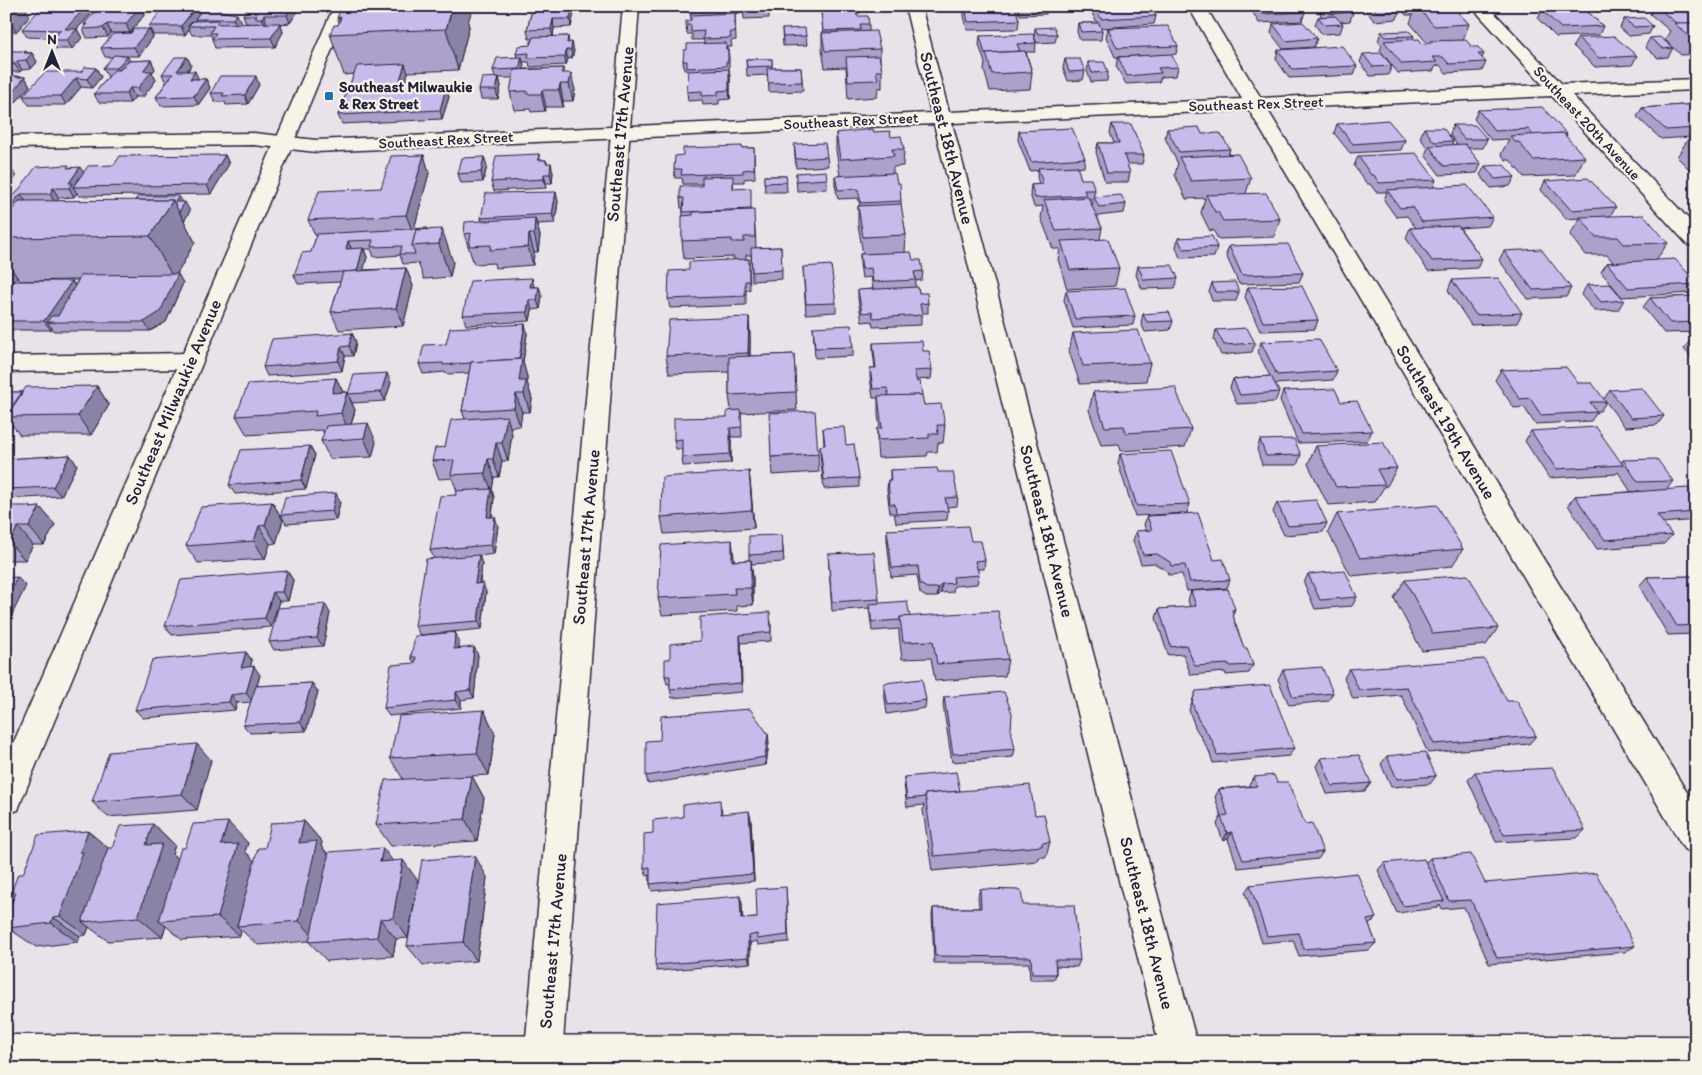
<svg xmlns="http://www.w3.org/2000/svg" width="1702" height="1075" font-family="Itim,sans-serif">
  <rect width="100%" height="100%" fill="#e9e2e9"/>
  <filter id="ink" filterUnits="userSpaceOnUse"><feTurbulence type="fractalNoise" baseFrequency=".02" numOctaves="2"/><feDisplacementMap in="SourceGraphic" scale="10" xChannelSelector="R" yChannelSelector="G"/><feConvolveMatrix kernelMatrix="1 2 1 2 8 2 1 2 1" color-interpolation-filters="sRGB"/></filter>
  <g filter="url(#ink)">
    <g fill="none" stroke-linecap="round" stroke-linejoin="round">
      <!-- street casing -->
      <g stroke="#22223b" stroke-width="3">
        <g id="street">
          <polygon points="905,6 921,6 949,112 1242,99 1188,6 1205,6 1261,98 1543,85 1471,6 1488,6 1562,84 1696,79 1696,90 1572,95 1696,227 1696,246 1688,245 1552,96 1267,109 1696,807 1696,854 1684,849 1249,110 952,123 1195,1036 1696,1036 1696,1069 6,1069 6,1035 1157,1036 934,124 316,152 254,145 6,148 6,136 254,133 316,140 931,113"/>
          <polygon points="190,353 198,355 202,361 198,367 190,369 6,372 6,356"/>
        </g>
      </g>
      <!-- secondary casing -->
      <g stroke="#22223b" stroke-width="3">
        <g id="secondary">
          <polygon points="334,6 350,6 22,799 18,810 6,814 6,760"/>
          <polygon points="623,6 639,6 561,1069 523,1069"/>
        </g>
      </g>
      <!-- street -->
      <use href="#street" fill="#f7f3e8" fill-rule="evenodd"/>
      <!-- secondary -->
      <use href="#secondary" fill="#f7f3e8" fill-rule="evenodd"/>
    </g>
    <!-- wall -->
    <g fill="#aba1cb" stroke="#22223b">
      <polygon points="6,6 30,16 16,32 6,32"/>
      <polygon points="58,6 79,6 90,15 77,29 82,38 72,49 56,49 51,40 53,38 27,37 22,29"/>
      <polygon points="200,6 202,10 223,12 241,22 239,24 257,24 246,23 243,15 298,11 290,23 280,24 283,32 275,47 215,48 212,39 212,38 211,35 192,35 189,29 185,35 153,35 149,26"/>
      <polygon points="533,6 574,12 571,27 554,28 553,37 568,36 569,43 574,51 572,58 568,59 566,65 530,67 529,62 523,62 524,66 523,69 563,68 564,73 575,90 573,101 563,101 563,107 546,107 545,111 531,112 530,109 514,110 510,92 513,78 499,78 501,86 498,99 481,99 479,90 495,77 493,70 517,57 516,54 530,45 532,39 529,39 527,30"/>
      <polygon points="689,6 740,6 740,13 735,14 736,40 731,41 732,47 726,47 727,49 728,49 729,58 729,69 730,78 730,99 719,100 719,104 703,105 702,100 688,101 687,92 688,76 687,70 684,70 683,61 687,50 704,44 704,40 692,40 692,34 687,34 686,25 691,20 691,15 690,15"/>
      <polygon points="743,6 769,6 769,18 744,19"/>
      <polygon points="827,6 860,6 860,13 857,13 857,16 869,24 869,31 880,49 880,60 882,71 882,88 878,88 877,97 848,99 846,67 825,68 822,50 822,33 823,33 821,11 828,10"/>
      <polygon points="958,6 1015,6 1019,20 1018,29 967,30 964,16 964,9 959,9"/>
      <polygon points="1017,6 1047,6 1046,14 1020,15"/>
      <polygon points="1091,6 1150,6 1156,16 1154,24 1101,28 1102,31 1101,40 1080,40 1077,32 1078,23 1097,23 1091,11"/>
      <polygon points="1249,6 1300,6 1305,12 1302,21 1259,23"/>
      <polygon points="1322,6 1347,6 1353,12 1350,21 1341,22 1343,24 1340,33 1322,34 1315,25 1318,17 1322,16 1320,14"/>
      <polygon points="1367,6 1396,6 1400,11 1397,19 1374,21 1366,10"/>
      <polygon points="1398,6 1452,6 1469,24 1463,40 1472,47 1484,54 1482,58 1486,62 1482,71 1446,73 1440,65 1436,66 1433,71 1398,73 1380,50 1382,46 1378,41 1381,32 1414,36 1413,40 1423,44 1429,43 1427,43 1410,23 1413,15 1406,15"/>
      <polygon points="1522,6 1571,6 1525,9"/>
      <polygon points="1579,6 1610,6 1608,10 1586,10 1603,26 1599,35 1556,37 1538,19 1542,10 1581,8"/>
      <polygon points="1654,6 1696,6 1696,54 1681,55 1665,40 1670,31 1650,14"/>
      <polygon points="145,14 130,33 111,33 108,37 87,38 83,29 85,26 84,24"/>
      <polygon points="337,18 468,23 469,27 458,70 408,72 408,73 405,82 425,89 446,88 449,97 442,119 342,124 338,115 354,74 344,75 330,34 338,25 339,22"/>
      <polygon points="1624,19 1653,26 1649,34 1629,36 1620,28"/>
      <polygon points="1273,24 1317,38 1314,47 1283,49 1271,33"/>
      <polygon points="1035,28 1057,34 1055,42 1037,43 1034,37"/>
      <polygon points="1108,28 1178,46 1176,54 1171,55 1178,67 1176,76 1161,77 1159,82 1126,84 1116,66 1118,57 1167,55 1115,57 1106,37"/>
      <polygon points="149,29 153,37 139,56 127,56 130,61 151,60 155,69 152,73 156,80 143,97 135,97 130,103 99,103 94,94 108,77 103,68 113,57 105,57 101,48 131,33"/>
      <polygon points="782,29 806,36 807,45 783,46"/>
      <polygon points="980,36 1036,43 1035,52 1026,52 1032,72 1030,89 990,91 984,70 985,63 979,45"/>
      <polygon points="1578,38 1637,56 1632,65 1595,67 1573,46"/>
      <polygon points="1650,38 1673,48 1668,57 1658,58 1645,47"/>
      <polygon points="1278,50 1357,66 1354,75 1289,78 1276,59"/>
      <polygon points="6,51 32,53 37,62 31,69 22,70 20,72 6,72"/>
      <polygon points="1363,54 1392,66 1388,75 1370,76 1360,62"/>
      <polygon points="187,57 191,65 188,71 199,79 206,79 210,88 198,105 161,106 156,97 166,83 162,74"/>
      <polygon points="746,59 772,59 772,68 801,68 803,91 769,92 768,75 747,76"/>
      <polygon points="1065,59 1085,71 1083,80 1068,81 1063,68"/>
      <polygon points="1088,62 1108,72 1107,81 1091,82 1087,71"/>
      <polygon points="96,68 101,77 92,88 81,87 66,105 29,105 23,96 81,72"/>
      <polygon points="6,76 25,77 30,86 15,103 6,104"/>
      <polygon points="259,85 248,104 226,105 225,102 215,102 211,93"/>
      <polygon points="1696,104 1696,174 1694,174 1677,157 1688,139 1690,139 1691,137 1661,139 1637,117 1642,108"/>
      <polygon points="1478,110 1567,134 1566,137 1585,157 1575,175 1524,177 1510,160 1506,160 1501,154 1509,139 1491,140 1474,119"/>
      <polygon points="1112,124 1144,155 1142,164 1127,164 1130,173 1128,182 1105,182 1096,152 1098,143 1114,143 1110,133"/>
      <polygon points="1337,124 1405,140 1401,150 1350,153 1334,133"/>
      <polygon points="1453,125 1487,139 1483,148 1468,148 1481,164 1477,173 1440,175 1425,155 1428,148 1420,138 1424,128 1453,141 1452,145 1457,145 1450,135"/>
      <polygon points="1167,129 1202,134 1230,149 1228,155 1251,178 1246,193 1280,219 1274,237 1218,239 1213,230 1210,231 1201,213 1205,198 1186,199 1175,175 1178,162 1177,162 1165,138"/>
      <polygon points="1019,131 1085,158 1084,167 1077,168 1081,179 1095,190 1093,199 1089,199 1092,205 1094,197 1126,204 1124,213 1097,216 1102,228 1100,239 1119,268 1115,286 1067,289 1058,259 1060,249 1053,249 1041,218 1043,206 1034,207 1030,194 1031,185 1039,184 1037,177 1038,170 1030,171 1018,140"/>
      <polygon points="874,132 891,137 904,149 903,166 893,167 893,173 901,201 901,206 906,235 905,252 923,271 922,280 916,281 915,287 928,303 928,313 921,313 921,325 873,327 872,321 862,322 858,299 858,290 873,289 871,277 862,278 860,264 860,254 863,254 858,225 858,206 860,206 858,198 838,199 835,185 835,176 840,176 836,150 836,133"/>
      <polygon points="794,144 827,157 828,166 796,168"/>
      <polygon points="742,148 754,148 755,178 744,179 744,182 733,182 734,189 752,210 755,228 756,248 781,247 782,279 752,281 751,255 746,255 746,259 749,259 750,290 746,290 746,305 670,308 668,299 689,270 734,260 734,257 684,259 682,241 683,208 681,208 680,198 702,186 702,184 683,184 682,178 675,178 674,169 683,155"/>
      <polygon points="539,154 540,160 546,160 547,163 553,172 552,183 546,183 546,188 494,191 491,182"/>
      <polygon points="225,155 229,164 211,194 79,196 77,193 74,197 59,198 56,201 182,202 190,211 184,221 195,242 177,274 178,274 183,283 166,322 150,331 54,331 52,328 51,330 6,330 6,292 72,281 75,285 78,280 20,281 17,277 13,282 6,282 6,195 15,195 71,167 83,173 114,165"/>
      <polygon points="424,155 429,173 414,229 428,230 453,262 450,277 424,279 418,263 403,264 400,255 374,257 371,249 364,249 367,257 363,270 406,268 413,286 403,326 339,330 331,312 340,282 298,284 294,275 311,252 316,237 308,220 381,188"/>
      <polygon points="1358,156 1436,180 1433,188 1493,217 1488,226 1460,228 1482,259 1477,268 1428,271 1406,238 1410,228 1416,228 1407,216 1396,217 1384,200 1387,192 1376,192 1370,184 1367,184 1354,166"/>
      <polygon points="484,157 487,166 483,182 461,183 458,174"/>
      <polygon points="1485,166 1515,177 1510,186 1491,188 1480,175"/>
      <polygon points="796,173 827,179 827,189 797,191"/>
      <polygon points="764,176 786,176 787,192 765,192"/>
      <polygon points="1545,181 1616,207 1610,216 1668,243 1656,260 1696,282 1696,286 1691,293 1622,297 1601,272 1607,263 1613,262 1607,255 1585,255 1570,235 1580,218 1566,219 1541,190"/>
      <polygon points="558,201 555,223 537,224 540,236 538,252 534,252 533,265 495,268 494,263 474,264 464,234 482,221 481,218"/>
      <polygon points="1178,238 1217,247 1214,257 1180,258 1176,247"/>
      <polygon points="1229,246 1303,273 1299,282 1239,284 1226,255"/>
      <polygon points="1504,251 1571,288 1566,297 1528,299 1499,260"/>
      <polygon points="1138,266 1178,278 1175,288 1142,289 1136,275"/>
      <polygon points="803,267 836,303 836,312 806,314"/>
      <polygon points="1452,280 1522,313 1517,323 1471,325 1448,290"/>
      <polygon points="1212,283 1239,292 1236,301 1212,301 1209,292"/>
      <polygon points="1587,285 1624,300 1618,310 1595,311 1581,295"/>
      <polygon points="534,287 539,287 542,296 540,309 532,310 530,321 466,325 463,315"/>
      <polygon points="1248,287 1318,320 1315,329 1260,331 1245,297"/>
      <polygon points="1066,291 1135,316 1133,325 1073,328 1064,300"/>
      <polygon points="1696,296 1696,332 1664,333 1643,307 1650,298"/>
      <polygon points="1143,314 1173,321 1170,330 1145,332 1141,323"/>
      <polygon points="749,317 750,336 750,356 794,354 797,410 741,413 742,437 731,437 731,463 683,466 682,457 682,449 676,449 674,440 727,417 731,410 729,395 729,372 669,374 666,356"/>
      <polygon points="525,324 527,334 523,362 527,377 527,382 532,399 530,412 522,412 520,426 510,427 512,434 508,461 502,461 499,477 494,477 492,490 494,498 492,517 498,526 494,554 479,556 482,564 480,584 486,592 482,629 420,635 415,626 434,558 430,550 457,491 452,478 439,479 432,461 445,447 465,419 462,411 469,373 446,374 445,372 423,374 419,364 446,344"/>
      <polygon points="813,327 853,347 853,356 815,358"/>
      <polygon points="1216,330 1255,343 1252,352 1221,355 1214,339"/>
      <polygon points="352,333 356,342 353,356 345,356 342,371 267,376 263,367"/>
      <polygon points="1073,333 1150,363 1146,381 1080,384 1069,351"/>
      <polygon points="1691,339 1696,339 1696,363 1684,349"/>
      <polygon points="1261,342 1337,371 1333,380 1275,384 1279,392 1275,402 1237,404 1230,388 1233,379 1270,376 1258,352"/>
      <polygon points="873,343 923,351 932,370 931,379 916,380 924,405 945,425 943,443 938,443 937,452 928,452 927,456 878,458 877,446 877,428 880,428 878,415 878,398 873,398 870,377 870,368 875,368 873,352"/>
      <polygon points="1501,370 1578,383 1604,399 1610,390 1664,416 1657,425 1625,427 1606,402 1600,411 1596,411 1597,412 1591,421 1535,424 1524,407 1514,408 1495,380"/>
      <polygon points="336,378 343,392 347,392 355,410 351,425 376,442 372,457 330,459 321,441 324,434 322,430 247,435 236,416"/>
      <polygon points="391,383 385,401 352,403 348,394"/>
      <polygon points="97,386 109,405 91,435 20,435 13,426 6,435 6,392 22,392"/>
      <polygon points="1283,391 1341,402 1372,431 1367,441 1298,443 1280,400"/>
      <polygon points="1093,392 1191,429 1185,447 1121,451 1119,444 1101,445 1089,410"/>
      <polygon points="823,428 846,445 859,478 859,487 824,489 820,455 820,446 824,445"/>
      <polygon points="1531,431 1621,462 1623,460 1673,481 1667,489 1696,497 1696,520 1662,523 1672,535 1664,544 1597,549 1568,505 1575,496 1640,491 1631,492 1618,472 1616,474 1549,478 1525,441"/>
      <polygon points="1260,440 1301,455 1297,465 1262,465 1257,449"/>
      <polygon points="310,446 315,455 306,489 235,494 229,485"/>
      <polygon points="1316,446 1397,468 1387,486 1384,487 1375,502 1328,505 1308,464"/>
      <polygon points="818,454 819,472 772,475 771,457"/>
      <polygon points="1120,454 1190,504 1187,513 1135,516 1118,463"/>
      <polygon points="70,455 77,465 61,496 6,499 6,459"/>
      <polygon points="890,470 938,472 958,497 957,506 947,507 948,511 947,520 896,523 894,513 890,513 887,490 888,480 890,480"/>
      <polygon points="749,471 754,528 664,534 661,517"/>
      <polygon points="272,502 283,520 276,543 270,544 265,559 198,563 186,546"/>
      <polygon points="340,502 336,520 286,524 281,515"/>
      <polygon points="1277,503 1327,523 1323,532 1284,535 1273,512"/>
      <polygon points="6,506 31,508 40,507 55,525 44,545 33,545 25,560 6,560"/>
      <polygon points="1337,514 1463,549 1452,566 1351,576 1328,532"/>
      <polygon points="1147,516 1214,560 1230,580 1227,588 1187,591 1182,574 1168,575 1167,571 1154,563 1141,564 1133,541 1136,531 1146,531 1144,525"/>
      <polygon points="887,530 971,541 985,560 984,569 977,569 979,575 977,584 954,586 953,592 941,593 937,597 926,597 920,593 917,575 891,577 887,540"/>
      <polygon points="782,535 784,562 751,564 753,578 753,605 737,606 737,611 662,615 658,598 734,558 734,561 749,560 749,555"/>
      <polygon points="828,554 879,599 879,603 1008,659 1005,676 935,681 931,658 902,659 899,635 899,629 872,631 869,608 832,611"/>
      <polygon points="287,571 293,580 288,601 279,601 271,627 172,635 165,626"/>
      <polygon points="1308,574 1357,597 1352,606 1315,609 1304,583"/>
      <polygon points="1696,576 1696,634 1668,635 1639,586 1647,577"/>
      <polygon points="1405,580 1498,628 1486,645 1422,651 1394,598"/>
      <polygon points="1191,591 1235,609 1233,615 1235,623 1244,648 1253,665 1249,673 1226,675 1225,672 1191,675 1183,654 1168,655 1156,618 1159,609 1190,607 1188,600"/>
      <polygon points="330,613 323,646 274,650 269,642"/>
      <polygon points="771,621 771,641 741,643 742,692 672,698 670,689 670,684 667,684 665,676 670,659 700,641"/>
      <polygon points="455,632 459,641 459,648 478,655 474,698 461,700 461,708 389,716 384,708 414,663 411,657"/>
      <polygon points="246,652 252,661 250,667 260,675 257,686 312,683 318,692 306,731 250,733 243,725 251,702 237,703 235,710 143,718 135,710"/>
      <polygon points="1349,669 1507,701 1536,736 1529,744 1428,753 1401,695 1353,699 1344,678"/>
      <polygon points="1283,670 1333,693 1328,701 1289,705 1278,679"/>
      <polygon points="884,683 926,700 925,708 887,714 884,692"/>
      <polygon points="1196,691 1294,748 1289,756 1213,763 1209,751 1195,727 1189,710"/>
      <polygon points="944,697 1015,749 1013,757 952,762 943,705"/>
      <polygon points="484,710 495,734 489,775 472,776 484,798 477,841 391,846 376,825 403,779 390,758"/>
      <polygon points="660,740 769,742 766,765 648,784 646,776"/>
      <polygon points="1387,756 1436,776 1430,784 1391,787 1381,764"/>
      <polygon points="1321,758 1371,783 1365,791 1327,794 1316,766"/>
      <polygon points="211,760 197,810 108,817 92,802"/>
      <polygon points="1475,772 1585,830 1577,838 1496,842 1468,780"/>
      <polygon points="904,777 960,791 1035,815 1050,842 1046,857 1039,857 1038,861 932,871 923,810 924,805 907,807 904,784"/>
      <polygon points="1254,777 1277,782 1323,852 1318,859 1238,868 1228,839 1223,841 1217,824 1221,816 1215,797 1219,789 1250,786 1249,785"/>
      <polygon points="721,808 722,814 751,819 754,881 652,891 650,884 650,875 647,876 644,868 653,833 683,817"/>
      <polygon points="304,821 322,842 321,846 329,855 393,861 418,881 408,938 396,939 393,956 327,961 309,942 309,941 258,945 241,930 240,936 182,940 166,926 162,937 108,941 89,927 86,935 80,936 78,942 36,947 8,928 9,924 6,922 6,916 14,895 11,893 23,874 112,848 153,824 175,845 172,854 178,859 248,843 245,851 254,861 265,848"/>
      <polygon points="1430,858 1485,883 1635,946 1625,952 1489,964 1464,907 1442,909 1440,904 1437,908 1397,913 1378,870 1384,863 1426,862"/>
      <polygon points="487,877 477,961 423,965 407,946"/>
      <polygon points="1250,885 1376,918 1369,925 1376,943 1369,950 1299,956 1293,940 1262,943 1245,892"/>
      <polygon points="786,887 789,942 758,945 757,941 750,943 750,963 657,971 655,965 740,896 742,904 742,919 757,918"/>
      <polygon points="980,889 1023,905 1080,960 1077,967 1056,966 1056,974 1054,980 1030,980 1029,963 934,963 932,915 933,908 979,908 978,896"/>
    </g>
    <!-- shaded-wall -->
    <g fill="#8b83a5" stroke="#22223b">
      <polygon points="14,6 24,6 30,16 16,32 6,15"/>
      <polygon points="74,6 79,6 82,11 86,7 90,15 77,29 82,38 72,49 67,40 65,29"/>
      <polygon points="140,6 142,6 145,14 130,33 126,24"/>
      <polygon points="197,6 200,6 203,12 195,19 196,20 188,26 189,29 185,35 181,26"/>
      <polygon points="292,6 296,6 298,11 290,23 287,15"/>
      <polygon points="453,6 473,6 468,23 469,27 458,70 446,29"/>
      <polygon points="572,6 573,6 574,12 571,27 570,19"/>
      <polygon points="237,14 241,22 237,27 233,19"/>
      <polygon points="264,15 267,24 265,26 262,18"/>
      <polygon points="553,19 554,28 553,38 551,29"/>
      <polygon points="280,23 283,32 275,47 271,38"/>
      <polygon points="107,24 111,33 108,37 103,28"/>
      <polygon points="149,29 153,37 139,56 134,47"/>
      <polygon points="572,42 574,51 572,58 571,50"/>
      <polygon points="566,50 568,59 566,65 565,57"/>
      <polygon points="26,51 29,56 32,53 37,62 31,69 26,60 24,53"/>
      <polygon points="127,56 132,64 122,77 117,68"/>
      <polygon points="187,57 191,65 181,80 177,71"/>
      <polygon points="522,57 524,66 521,78 519,69"/>
      <polygon points="151,60 155,69 152,73 156,80 143,97 138,88 143,71"/>
      <polygon points="17,61 22,70 20,72 14,64"/>
      <polygon points="405,64 408,73 402,91 399,83"/>
      <polygon points="96,68 101,77 92,88 87,79"/>
      <polygon points="729,69 730,78 730,99 729,90"/>
      <polygon points="195,71 199,80 190,79"/>
      <polygon points="571,73 575,90 573,101 569,84"/>
      <polygon points="18,76 21,82 25,77 30,86 15,103 10,95 16,77"/>
      <polygon points="256,76 259,85 248,104 245,95"/>
      <polygon points="499,77 501,86 498,99 496,90"/>
      <polygon points="76,78 81,87 66,105 61,96"/>
      <polygon points="206,79 210,88 198,105 194,96"/>
      <polygon points="423,82 426,90 421,89"/>
      <polygon points="560,84 563,101 563,107 559,90"/>
      <polygon points="130,88 135,97 130,103 126,94"/>
      <polygon points="446,88 449,97 442,119 440,110"/>
      <polygon points="542,90 546,107 545,111 541,94"/>
      <polygon points="225,155 229,164 211,194 207,185"/>
      <polygon points="424,155 429,173 413,233 406,215"/>
      <polygon points="484,157 487,166 483,182 481,172"/>
      <polygon points="551,163 553,172 552,183 550,174"/>
      <polygon points="80,167 86,176 73,187 77,193 74,197 69,188 69,183"/>
      <polygon points="11,168 16,177 6,191 6,170"/>
      <polygon points="544,174 546,183 546,188 544,179"/>
      <polygon points="53,188 59,198 55,203 50,194"/>
      <polygon points="556,192 558,201 555,223 552,214"/>
      <polygon points="21,194 27,203 6,226 6,210"/>
      <polygon points="179,196 184,204 185,202 190,211 184,221 175,202"/>
      <polygon points="173,200 195,242 174,279 150,236"/>
      <polygon points="535,218 540,236 538,252 534,234"/>
      <polygon points="442,229 453,262 450,277 439,244"/>
      <polygon points="529,234 534,252 533,265 528,247"/>
      <polygon points="348,241 352,250 346,249"/>
      <polygon points="363,248 367,257 361,280 357,271"/>
      <polygon points="6,260 17,277 13,282 6,272"/>
      <polygon points="406,268 413,286 403,326 396,308"/>
      <polygon points="178,274 183,283 166,322 150,331 144,322"/>
      <polygon points="532,278 534,287 530,287"/>
      <polygon points="72,281 78,291 56,322 47,322 52,328 51,330 44,321"/>
      <polygon points="539,287 542,296 540,309 537,300"/>
      <polygon points="529,300 532,310 530,321 527,312"/>
      <polygon points="749,317 750,336 750,372 748,353"/>
      <polygon points="525,324 527,334 523,362 527,377 527,382 532,399 530,412 524,394 519,381 519,361"/>
      <polygon points="352,333 356,342 353,356 349,346"/>
      <polygon points="341,347 345,356 342,371 338,361"/>
      <polygon points="387,373 391,383 385,401 381,392"/>
      <polygon points="336,378 345,396 332,393"/>
      <polygon points="97,386 109,405 91,435 78,416"/>
      <polygon points="347,392 355,410 349,432 341,413"/>
      <polygon points="516,394 522,412 520,426 514,408"/>
      <polygon points="507,416 512,434 508,461 502,443"/>
      <polygon points="6,417 13,426 6,435"/>
      <polygon points="368,423 376,442 372,457 364,438"/>
      <polygon points="730,428 731,437 731,463 730,454"/>
      <polygon points="496,443 502,461 499,477 493,459"/>
      <polygon points="310,446 315,455 306,489 301,480"/>
      <polygon points="70,455 77,465 61,496 53,487"/>
      <polygon points="488,459 494,477 492,490 494,498 490,526 487,517 491,489 485,473"/>
      <polygon points="749,471 751,489 754,528 752,510"/>
      <polygon points="336,493 340,502 336,520 332,511"/>
      <polygon points="272,502 283,520 276,543 265,525"/>
      <polygon points="30,506 37,514 40,507 55,525 44,545 29,527 29,508"/>
      <polygon points="495,517 498,526 494,554 491,545"/>
      <polygon points="259,526 270,544 265,559 254,541"/>
      <polygon points="18,527 33,545 25,560 9,542"/>
      <polygon points="732,540 734,558 735,579 732,561"/>
      <polygon points="479,555 482,564 478,593 475,584"/>
      <polygon points="751,560 753,578 753,605 751,588"/>
      <polygon points="287,571 293,580 288,601 282,592"/>
      <polygon points="17,577 26,586 6,627 6,601"/>
      <polygon points="483,583 486,592 482,629 478,621"/>
      <polygon points="942,584 941,593 937,597 938,588"/>
      <polygon points="273,592 279,601 271,627 265,618"/>
      <polygon points="325,604 330,613 323,646 317,638"/>
      <polygon points="455,632 459,641 458,658 454,649"/>
      <polygon points="740,635 741,643 742,692 741,683"/>
      <polygon points="474,647 478,655 474,698 470,690"/>
      <polygon points="246,652 252,661 247,676 241,668"/>
      <polygon points="254,666 260,675 252,701 246,693"/>
      <polygon points="312,683 318,692 306,731 300,722"/>
      <polygon points="456,692 461,700 461,708 456,700"/>
      <polygon points="231,695 237,703 235,710 229,702"/>
      <polygon points="484,710 495,734 489,775 477,753"/>
      <polygon points="768,734 769,742 766,765 765,757"/>
      <polygon points="197,744 211,760 197,810 182,794"/>
      <polygon points="472,776 484,798 477,841 465,819"/>
      <polygon points="749,811 751,819 754,881 753,874"/>
      <polygon points="304,821 322,842 321,846 334,862 317,940 299,921 299,843"/>
      <polygon points="228,822 248,843 245,851 258,865 237,926 241,930 240,936 218,917 221,845"/>
      <polygon points="153,824 175,845 172,854 184,865 159,921 166,926 162,937 138,917 146,845"/>
      <polygon points="88,831 113,852 82,922 89,927 86,935 60,916 80,852"/>
      <polygon points="1232,832 1228,839 1223,841 1227,833"/>
      <polygon points="383,848 398,868 380,862"/>
      <polygon points="475,856 487,877 477,961 463,942"/>
      <polygon points="403,860 418,881 408,938 393,918"/>
      <polygon points="740,896 742,904 743,926 741,919"/>
      <polygon points="53,917 80,936 78,942 51,923"/>
      <polygon points="380,919 396,939 393,956 377,937"/>
      <polygon points="748,936 750,943 750,963 748,957"/>
    </g>
    <!-- building -->
    <g fill="#c7bbec" stroke="#22223b">
      <polygon points="6,6 14,6 6,15"/>
      <polygon points="58,6 86,7 65,29 77,29 67,40 51,40 61,30 22,29 41,8 57,8"/>
      <polygon points="100,6 140,6 126,24 107,24 103,28 83,29 87,24 84,24"/>
      <polygon points="165,6 197,6 181,26 149,26"/>
      <polygon points="249,6 292,6 287,15 264,15 262,18 255,18 257,15 243,15"/>
      <polygon points="346,6 453,6 446,29 330,34 334,25 338,25 341,17 337,18 341,8 345,8"/>
      <polygon points="533,6 572,6 570,19 553,19 551,29 527,30"/>
      <rect x="743" y="6" width="26" height="4"/>
      <polygon points="1015,6 1019,20 968,22 965,7"/>
      <polygon points="1094,6 1150,6 1156,16 1101,19"/>
      <polygon points="1257,6 1300,6 1305,12 1262,14"/>
      <polygon points="1323,6 1347,6 1353,12 1330,14"/>
      <polygon points="1372,6 1396,6 1400,11 1377,12"/>
      <polygon points="1417,6 1452,6 1469,24 1434,26"/>
      <polygon points="1656,6 1696,6 1696,23 1676,23"/>
      <polygon points="203,8 221,8 219,11 237,14 233,19 195,19"/>
      <polygon points="1583,8 1603,26 1561,28 1542,10"/>
      <polygon points="856,9 857,16 868,16 869,24 860,24 861,30 823,31 821,11"/>
      <polygon points="735,13 735,32 730,32 731,38 703,39 704,31 691,32 691,25 686,25 686,21 691,20 691,15"/>
      <polygon points="1335,16 1343,24 1325,25 1318,17"/>
      <polygon points="1644,18 1653,26 1634,27 1624,19"/>
      <polygon points="219,20 216,24 280,23 271,38 212,39 216,33 210,33 214,26 188,26 193,21"/>
      <polygon points="1303,22 1317,38 1286,41 1273,24"/>
      <polygon points="1078,23 1099,23 1102,31 1081,32"/>
      <polygon points="1674,23 1696,23 1696,38 1691,38"/>
      <polygon points="1168,26 1178,46 1117,48 1108,28"/>
      <polygon points="1054,27 1057,34 1038,34 1035,28"/>
      <polygon points="805,28 806,36 783,37 782,29"/>
      <polygon points="134,29 149,29 134,47 101,48 113,34 131,33"/>
      <polygon points="876,31 880,49 825,51 822,33"/>
      <polygon points="1409,31 1414,36 1386,37 1381,32"/>
      <polygon points="1033,34 1036,43 1017,44 1020,51 986,53 985,54 980,36"/>
      <polygon points="568,36 567,43 572,42 571,50 566,50 565,57 528,58 529,53 516,54 518,46 530,45 533,37"/>
      <polygon points="1614,36 1637,56 1599,58 1578,38"/>
      <polygon points="1660,37 1673,48 1663,49 1650,38"/>
      <polygon points="1419,39 1423,44 1431,43 1430,41 1466,40 1472,47 1478,47 1484,54 1478,54 1486,62 1449,64 1443,57 1432,57 1437,62 1402,64 1384,41"/>
      <polygon points="726,43 726,49 728,49 728,62 726,62 726,66 687,68 687,61 683,61 684,50 687,50 687,44"/>
      <polygon points="1342,46 1357,66 1292,69 1278,50"/>
      <polygon points="6,51 26,51 24,53 32,53 26,60 17,61 14,64 6,64"/>
      <polygon points="1025,51 1032,72 992,74 986,53"/>
      <polygon points="1381,53 1392,66 1373,67 1363,54"/>
      <polygon points="1171,54 1178,67 1158,68 1161,73 1127,76 1118,57"/>
      <polygon points="114,55 127,56 117,68 103,68"/>
      <polygon points="879,56 882,71 876,71 878,80 848,81 846,57"/>
      <polygon points="175,57 187,57 177,71 195,71 190,79 206,79 194,96 156,97 173,74 162,74"/>
      <polygon points="522,57 519,69 493,70 497,58"/>
      <polygon points="746,59 772,59 772,66 747,67"/>
      <polygon points="1065,59 1080,59 1085,71 1069,72"/>
      <polygon points="151,60 143,71 152,71 138,88 130,88 126,94 94,94 114,70 120,70 128,61"/>
      <polygon points="1088,62 1104,62 1108,72 1092,73"/>
      <polygon points="405,64 399,83 423,82 421,89 446,88 440,110 338,115 357,66"/>
      <polygon points="85,67 96,68 87,79 76,78 61,96 23,96 45,72 81,72"/>
      <polygon points="563,68 561,73 571,73 569,84 560,84 559,90 542,90 541,94 527,94 527,91 510,92 514,70"/>
      <polygon points="767,68 801,68 802,82 768,83"/>
      <polygon points="729,69 729,90 718,91 718,95 702,96 702,91 687,92 688,71"/>
      <polygon points="6,76 18,76 16,77 25,77 10,95 6,95"/>
      <polygon points="220,76 256,76 245,95 222,96 224,93 211,93"/>
      <polygon points="499,77 496,90 479,90 482,78"/>
      <polygon points="1696,104 1696,128 1666,130 1642,108"/>
      <polygon points="1542,107 1567,134 1564,134 1563,133 1533,135 1528,129 1495,131 1478,110"/>
      <polygon points="1388,120 1405,140 1353,144 1337,124"/>
      <polygon points="1112,124 1131,124 1144,155 1124,155 1130,173 1107,173 1098,143 1119,143"/>
      <polygon points="1453,125 1475,125 1487,139 1464,139"/>
      <polygon points="1199,127 1202,134 1220,133 1230,149 1179,152 1167,129"/>
      <polygon points="1072,128 1085,158 1031,162 1019,131"/>
      <polygon points="1424,128 1443,128 1453,141 1434,142"/>
      <polygon points="873,129 874,132 890,131 891,137 901,136 904,149 892,149 894,156 840,159 836,133"/>
      <polygon points="1563,133 1585,157 1533,160 1519,142 1515,142 1510,136"/>
      <polygon points="1688,139 1696,139 1696,147"/>
      <polygon points="825,143 827,157 796,159 794,144"/>
      <polygon points="1465,144 1481,164 1444,166 1429,146"/>
      <polygon points="742,146 742,148 754,148 754,169 743,170 743,173 681,175 682,169 674,169 675,156 683,155 683,148"/>
      <polygon points="1416,153 1436,180 1379,183 1374,175 1371,175 1358,156"/>
      <polygon points="539,154 538,160 546,160 546,163 551,163 550,174 544,174 544,179 491,182 496,156"/>
      <polygon points="1238,154 1251,178 1191,181 1179,157"/>
      <polygon points="225,155 207,185 73,187 88,166 114,165 120,156"/>
      <polygon points="424,155 406,215 308,220 319,191 381,188 391,156"/>
      <polygon points="484,157 481,172 458,174 462,158"/>
      <polygon points="69,165 67,168 80,167 69,183 73,183 69,188 53,188 50,194 21,194 6,210 6,195 15,195 36,167"/>
      <polygon points="1504,165 1515,177 1495,179 1485,166"/>
      <polygon points="1077,166 1081,179 1091,179 1095,190 1084,190 1086,195 1035,198 1031,185 1043,184 1038,168"/>
      <polygon points="6,168 11,168 6,174"/>
      <polygon points="826,171 827,179 796,181 796,173"/>
      <polygon points="895,173 897,183 900,183 901,201 861,203 858,189 838,190 835,176"/>
      <polygon points="733,176 733,189 751,188 751,209 683,212 684,198 680,198 680,186 702,186 702,177"/>
      <polygon points="764,176 786,176 787,182 764,183"/>
      <polygon points="1588,178 1616,207 1571,210 1545,181"/>
      <polygon points="1467,185 1493,217 1422,222 1412,207 1400,208 1387,190"/>
      <polygon points="556,192 552,214 481,218 486,193"/>
      <polygon points="1266,193 1280,219 1223,221 1218,212 1215,212 1206,195"/>
      <polygon points="1121,195 1126,204 1099,207 1094,197"/>
      <polygon points="138,196 179,196 175,202 185,202 179,212 173,200 135,200"/>
      <polygon points="1088,197 1102,228 1056,231 1044,200"/>
      <polygon points="173,200 150,236 6,238 6,218 19,201"/>
      <polygon points="901,204 906,235 863,237 858,206"/>
      <polygon points="754,210 755,237 744,237 744,242 732,242 732,239 682,241 682,216 693,215 693,212"/>
      <polygon points="1644,215 1668,243 1624,244 1618,237 1596,237 1580,217"/>
      <polygon points="535,218 534,234 529,234 528,247 490,250 491,245 469,246 471,233 464,234 465,222"/>
      <polygon points="1458,226 1482,259 1432,261 1410,228"/>
      <polygon points="427,228 427,230 416,230 412,246 415,254 400,254 402,246 371,247 373,240 348,241 346,249 363,248 357,271 294,275 302,253 311,252 317,234"/>
      <polygon points="442,229 439,244 412,246 416,230"/>
      <polygon points="1212,236 1217,247 1183,249 1178,238"/>
      <polygon points="1108,239 1119,268 1070,270 1061,241"/>
      <polygon points="1288,244 1303,273 1242,275 1229,246"/>
      <polygon points="781,247 782,270 752,272 751,248"/>
      <polygon points="1541,249 1571,288 1533,290 1504,251"/>
      <polygon points="911,252 913,260 921,260 923,271 914,272 916,280 873,282 871,268 862,269 860,254"/>
      <polygon points="749,259 749,281 745,281 745,296 668,299 669,271 689,270 689,262"/>
      <polygon points="1675,259 1696,282 1696,284 1628,288 1607,263"/>
      <polygon points="831,265 836,303 806,304 803,267"/>
      <polygon points="1172,265 1178,278 1144,280 1138,266"/>
      <polygon points="406,268 396,308 331,312 343,272"/>
      <polygon points="178,274 160,312 144,322 47,322 51,316 58,316 81,275"/>
      <polygon points="532,278 530,287 539,287 537,300 529,300 527,312 463,315 470,281"/>
      <polygon points="1498,278 1522,313 1476,315 1452,280"/>
      <polygon points="14,281 72,281 44,321 6,321 6,292"/>
      <polygon points="1235,282 1239,292 1215,292 1212,283"/>
      <polygon points="1610,284 1624,300 1601,302 1587,285"/>
      <polygon points="1302,286 1318,320 1263,322 1248,287"/>
      <polygon points="918,287 919,293 927,293 928,303 920,304 922,315 873,318 872,312 862,313 858,290"/>
      <polygon points="1125,288 1135,316 1075,319 1066,291"/>
      <polygon points="1696,296 1696,322 1670,323 1650,298"/>
      <polygon points="1169,312 1173,321 1147,322 1143,314"/>
      <polygon points="749,317 748,353 666,356 669,320"/>
      <polygon points="525,324 519,359 471,362 470,363 443,365 443,363 419,364 424,345 446,344 450,328"/>
      <polygon points="851,325 853,347 815,348 813,327"/>
      <polygon points="1247,328 1255,343 1224,345 1216,330"/>
      <polygon points="1138,330 1150,363 1083,366 1073,333"/>
      <polygon points="352,333 349,346 341,347 338,361 263,367 272,339"/>
      <polygon points="1319,339 1337,371 1277,375 1261,342"/>
      <polygon points="1691,339 1696,339 1696,345"/>
      <polygon points="922,341 923,351 929,351 932,370 914,371 917,382 920,381 922,395 889,396 887,388 873,389 870,368 876,368 873,343"/>
      <polygon points="794,354 796,392 729,395 729,357"/>
      <polygon points="522,359 519,381 526,381 524,394 516,394 514,408 462,411 471,362"/>
      <polygon points="1566,367 1578,383 1592,383 1606,402 1590,402 1597,412 1541,415 1530,398 1520,399 1501,370"/>
      <polygon points="387,373 381,392 348,394 354,375"/>
      <polygon points="1271,376 1279,392 1240,395 1233,379"/>
      <polygon points="336,378 332,393 347,392 341,413 315,416 316,411 236,416 248,384"/>
      <polygon points="97,386 78,416 6,417 26,387"/>
      <polygon points="1175,387 1191,429 1126,433 1124,426 1105,427 1093,392"/>
      <polygon points="1642,388 1664,416 1631,418 1610,390"/>
      <polygon points="1335,389 1341,402 1357,401 1372,431 1302,434 1283,391"/>
      <polygon points="6,392 22,392 6,415"/>
      <polygon points="922,395 924,405 941,404 945,425 937,425 938,434 929,434 929,438 878,440 877,428 882,428 878,396"/>
      <polygon points="740,410 742,427 730,428 730,454 682,457 682,439 674,440 674,418 727,417 727,411"/>
      <polygon points="815,411 818,454 771,457 769,413"/>
      <polygon points="507,416 502,443 496,443 493,459 488,459 485,473 451,475 454,460 432,461 435,448 445,447 451,420"/>
      <polygon points="368,423 364,438 321,441 326,426"/>
      <polygon points="844,427 846,445 854,444 859,478 824,480 820,446 825,445 823,428"/>
      <polygon points="1596,427 1623,465 1556,469 1531,431"/>
      <polygon points="1294,439 1301,455 1266,456 1260,440"/>
      <polygon points="1383,442 1397,468 1377,469 1385,485 1336,487 1316,446"/>
      <polygon points="310,446 301,480 229,485 241,450"/>
      <polygon points="1171,451 1190,504 1137,506 1120,454"/>
      <polygon points="70,455 53,487 6,489 6,459"/>
      <polygon points="1657,459 1673,481 1638,482 1623,460"/>
      <polygon points="937,468 938,472 953,472 958,497 945,498 948,511 896,514 895,504 890,504 888,480 891,480 890,470"/>
      <polygon points="749,471 752,510 661,517 662,477"/>
      <polygon points="1688,488 1696,497 1696,512 1657,515 1672,535 1605,540 1575,496"/>
      <polygon points="491,489 487,517 495,517 491,545 430,550 440,496 456,495 456,491"/>
      <polygon points="336,493 332,511 281,515 285,497"/>
      <polygon points="1316,500 1327,523 1288,526 1277,503"/>
      <polygon points="272,502 265,525 259,526 254,541 186,546 201,507"/>
      <polygon points="1437,505 1463,549 1360,558 1337,514"/>
      <polygon points="6,506 30,506 29,508 40,507 29,527 18,527 9,542 6,542"/>
      <polygon points="1198,513 1214,560 1223,559 1230,580 1190,582 1185,565 1171,566 1170,562 1157,554 1143,555 1136,531 1152,530 1147,516"/>
      <polygon points="968,526 971,541 981,541 985,560 975,561 979,575 953,577 954,583 942,584 938,588 927,588 920,584 918,566 892,568 887,530"/>
      <polygon points="782,535 783,553 749,555 749,536"/>
      <polygon points="732,540 732,561 751,560 751,588 734,588 735,594 658,598 661,545"/>
      <polygon points="874,552 879,599 832,602 828,554"/>
      <polygon points="479,555 475,584 483,583 478,621 415,626 426,559"/>
      <polygon points="287,571 282,592 273,592 265,618 165,626 181,580"/>
      <polygon points="1345,571 1357,597 1320,600 1308,574"/>
      <polygon points="1468,575 1498,628 1433,634 1405,580"/>
      <polygon points="1696,576 1696,625 1677,626 1647,577"/>
      <polygon points="17,577 6,601 6,578"/>
      <polygon points="1228,589 1235,609 1232,610 1235,623 1244,648 1247,648 1253,665 1230,666 1229,664 1195,666 1186,645 1171,647 1159,609 1196,606 1191,591"/>
      <polygon points="907,601 910,617 900,617 900,620 872,622 869,604"/>
      <polygon points="325,604 317,638 269,642 278,608"/>
      <polygon points="998,611 1008,659 937,664 933,641 903,642 900,617"/>
      <polygon points="770,612 771,632 740,635 741,683 670,689 670,676 665,676 665,659 670,659 670,644 700,641 700,617"/>
      <polygon points="455,632 454,649 474,647 470,690 456,692 456,700 384,708 391,665 415,663 416,657 411,657 415,636"/>
      <polygon points="246,652 241,668 254,666 246,693 231,695 229,702 135,710 152,660"/>
      <polygon points="1484,659 1507,701 1517,701 1536,736 1434,744 1407,687 1359,690 1349,669"/>
      <polygon points="1322,667 1333,693 1293,697 1283,670"/>
      <polygon points="922,679 926,700 888,705 884,683"/>
      <polygon points="312,683 300,722 243,725 256,686"/>
      <polygon points="1270,685 1294,748 1217,755 1213,742 1198,719 1192,702 1196,691"/>
      <polygon points="1004,692 1012,713 1011,730 1015,749 953,754 944,697"/>
      <polygon points="750,709 768,734 765,757 646,776 646,741 660,740 661,716"/>
      <polygon points="484,710 477,753 390,758 399,716"/>
      <polygon points="197,744 182,794 92,802 109,752"/>
      <polygon points="1425,752 1436,776 1397,779 1387,756"/>
      <polygon points="1359,755 1371,783 1332,786 1321,758"/>
      <polygon points="1553,768 1585,830 1504,835 1475,772"/>
      <polygon points="956,772 960,791 925,794 925,797 907,799 904,777"/>
      <polygon points="1274,775 1277,782 1288,782 1305,824 1312,823 1323,852 1243,860 1232,832 1227,833 1221,816 1228,815 1219,789 1257,786 1254,777"/>
      <polygon points="472,776 465,819 376,825 385,780"/>
      <polygon points="1030,785 1035,815 1044,814 1050,842 1042,843 1042,846 934,856 925,794"/>
      <polygon points="720,800 721,814 749,811 753,874 650,884 650,867 644,868 644,834 653,833 653,820 683,817 683,805"/>
      <polygon points="304,821 299,843 317,841 299,921 237,926 258,848 265,848 271,823"/>
      <polygon points="228,822 221,845 238,844 218,917 159,921 181,848 185,848 193,824"/>
      <polygon points="153,824 146,845 162,844 138,917 82,922 108,848 112,848 120,826"/>
      <polygon points="88,831 80,852 83,852 60,916 53,917 51,923 8,928 11,920 6,921 6,916 16,893 11,893 18,874 23,874 38,835"/>
      <polygon points="383,848 380,862 403,860 393,918 380,919 377,937 309,942 329,852"/>
      <polygon points="1471,854 1485,883 1596,873 1635,946 1497,958 1471,900 1449,901 1430,858"/>
      <polygon points="475,856 463,942 407,946 422,860"/>
      <polygon points="1424,859 1444,901 1403,906 1384,863"/>
      <polygon points="1357,873 1376,918 1367,920 1376,943 1304,949 1298,933 1267,936 1250,885"/>
      <polygon points="786,887 788,935 757,939 757,934 748,936 748,957 655,965 657,903 740,896 741,919 757,918 756,889"/>
      <polygon points="980,889 1021,890 1023,905 1074,905 1080,960 1055,960 1056,974 1032,974 1031,957 935,956 933,908 981,908"/>
    </g>
  </g>
  <!-- markers -->
  <rect fill="#1f6fb2" stroke="#f7f3e8" stroke-width="2" x="324" y="91" width="10" height="10" rx="2.5"/>
  <g text-anchor="middle" dominant-baseline="central" stroke-width="4.5" stroke-linejoin="round" paint-order="stroke">
    <!-- far-poi labels -->
    <g font-size="15" font-weight="bold" fill="#22223b" stroke="#f7f3e8" text-anchor="start">
      <text x="339" y="87">Southeast Milwaukie<tspan x="339" dy="17">&amp; Rex Street</tspan></text>
    </g>
    <!-- far-street labels -->
    <g font-size="15" fill="#22223b" stroke="#f7f3e8">
      <text transform="translate(1256 104) rotate(-2)">Southeast Rex Street</text>
      <text transform="translate(851 121) rotate(-3)">Southeast Rex Street</text>
      <text transform="translate(1587 123) rotate(47)">Southeast 20th Avenue</text>
      <text transform="translate(446 140) rotate(-3)">Southeast Rex Street</text>
    </g>
    <!-- street labels -->
    <g font-size="18" fill="#22223b" stroke="#f7f3e8">
      <text transform="translate(620 134) rotate(-85)">Southeast 17th Avenue</text>
      <text transform="translate(947 138) rotate(76)">Southeast 18th Avenue</text>
      <text transform="translate(173 402) rotate(-67)">Southeast Milwaukie Avenue</text>
      <text transform="translate(1446 422) rotate(59)">Southeast 19th Avenue</text>
      <text transform="translate(1047 531) rotate(76)">Southeast 18th Avenue</text>
      <text transform="translate(586 537) rotate(-85)">Southeast 17th Avenue</text>
      <text transform="translate(1147 923) rotate(76)">Southeast 18th Avenue</text>
      <text transform="translate(553 941) rotate(-85)">Southeast 17th Avenue</text>
    </g>
  </g>
  <!-- margin -->
  <rect width="1702" height="1075" fill="none" stroke="#f7f3e8" stroke-width="25"/>
  <rect x="12" y="12" width="1677" height="1050" fill="none" stroke="#22223b" stroke-width="2" filter="url(#ink)"/>
  <!-- north arrow -->
  <g transform="translate(52 52)" stroke="#f7f3e8" stroke-width="4" paint-order="stroke">
  <path d="M0-4L9 19L0 12L-9 19Z" fill="#22223b"/>
  <text y="-8" font-size="14" font-weight="bold" text-anchor="middle" fill="#22223b">N</text>
  </g>
</svg>
